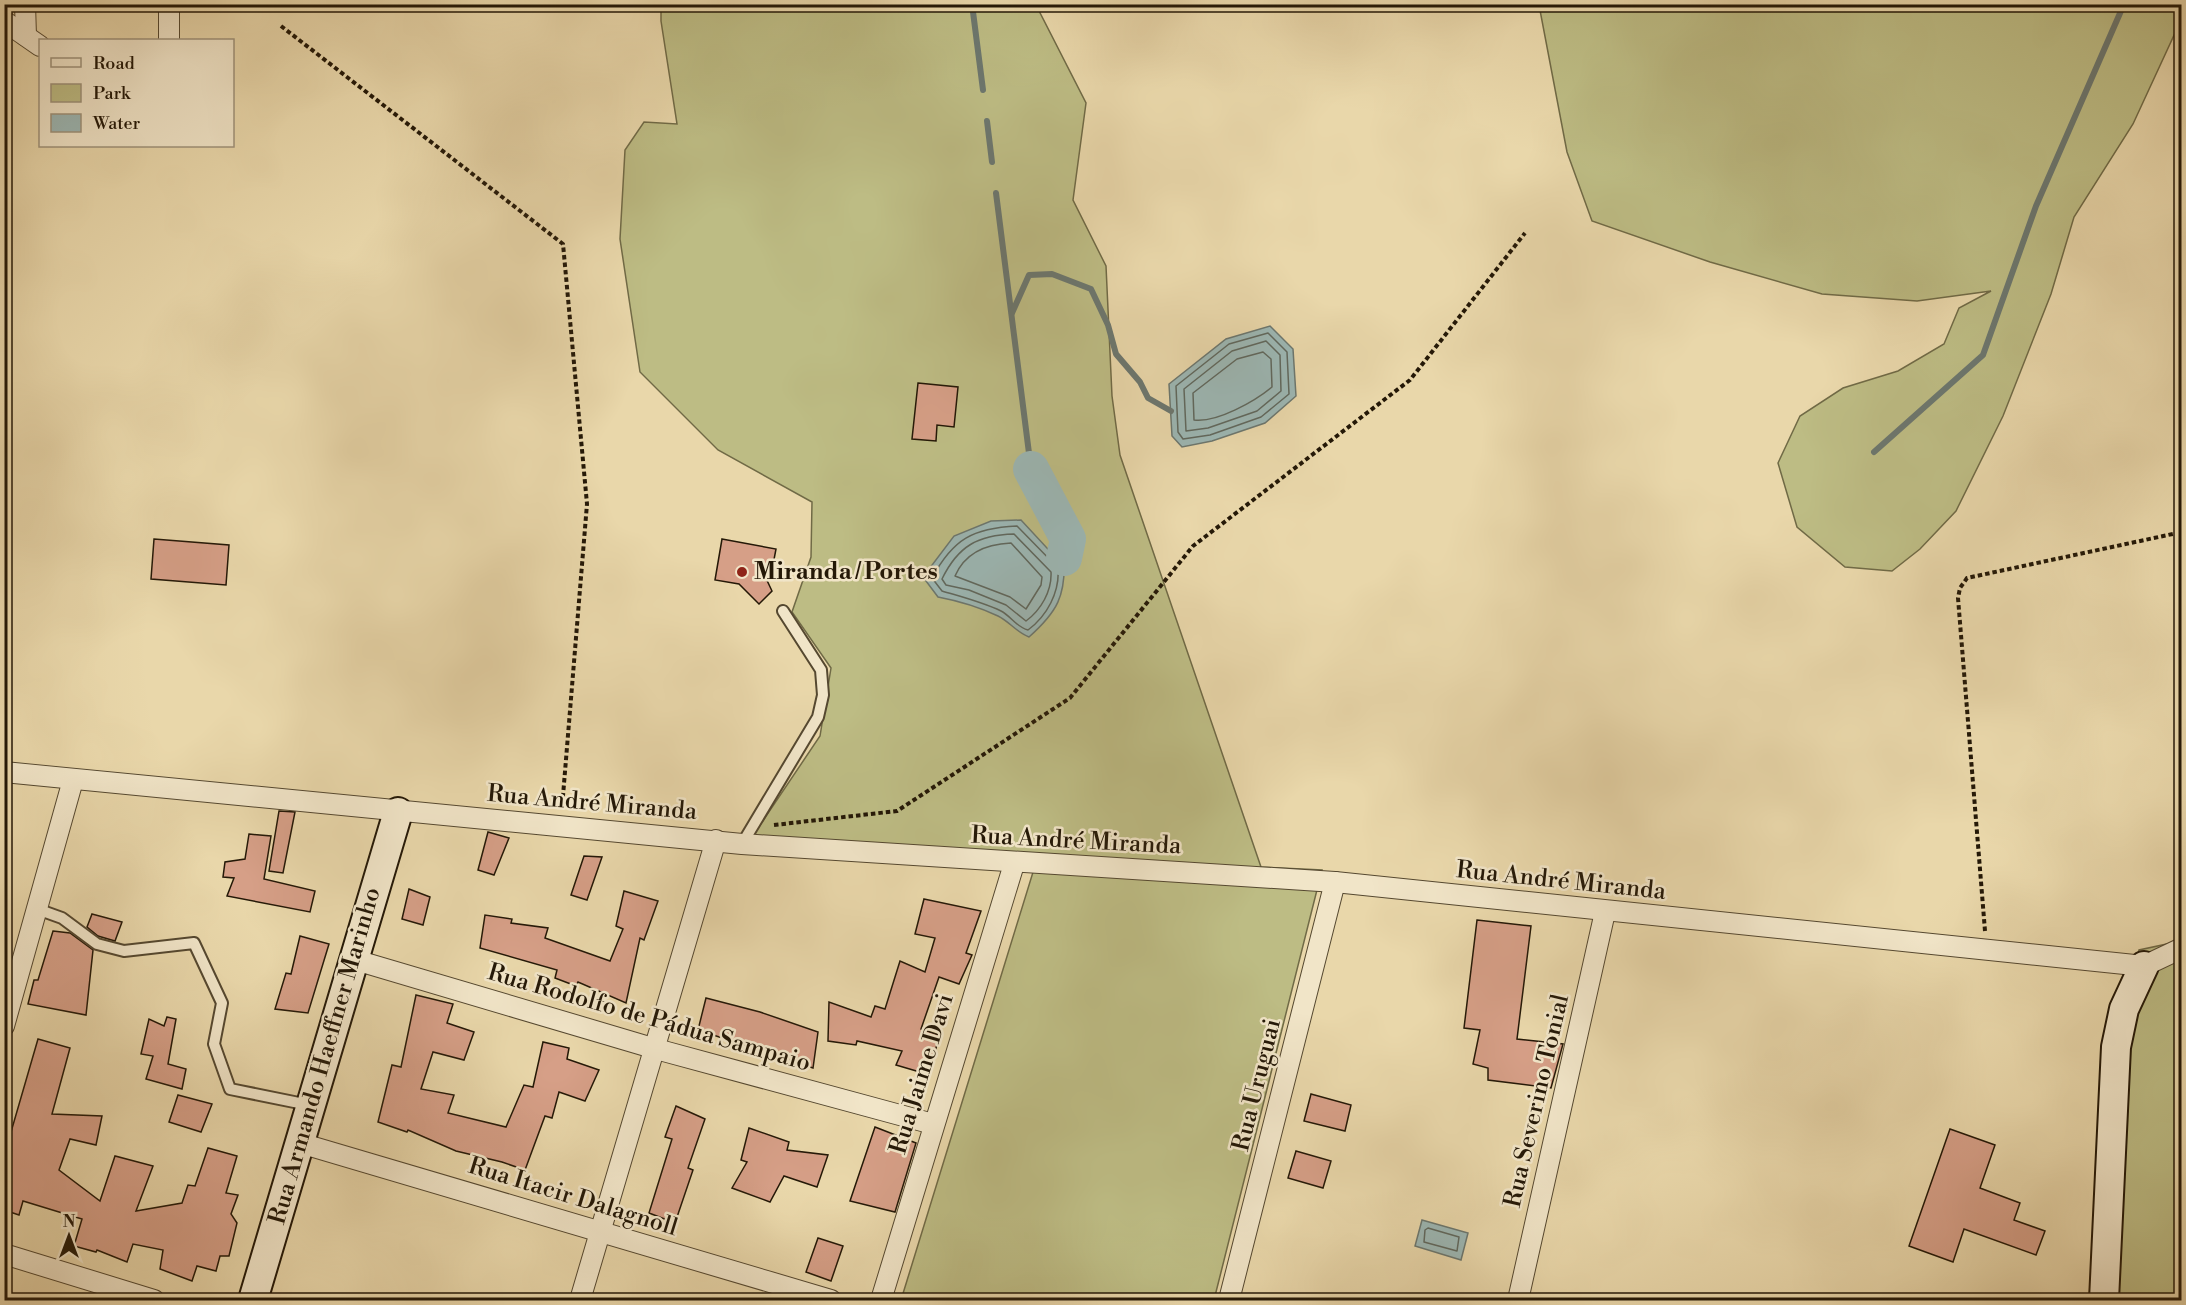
<svg xmlns="http://www.w3.org/2000/svg" width="2186" height="1305" font-family="'Libre Bodoni',serif">
  <rect width="100%" height="100%" fill="#e9d7aa"/>
  <filter id="stains"><feTurbulence type="fractalNoise" baseFrequency=".00333" numOctaves="4"/><feColorMatrix values="0 0 0 0 .2 0 0 0 0 .09 0 0 0 0 .02 0 0 0 .5 -.17"/></filter>
  <radialGradient id="worn" r=".72"><stop offset=".6" stop-color="#630" stop-opacity="0"/><stop offset="1" stop-color="#630" stop-opacity=".3"/></radialGradient>
  <!-- green -->
  <g fill="#bdbc84" stroke="#706a46" stroke-width="1.5">
    <polygon points="661,5 1036,5 1086,103 1073,200 1106,266 1112,396 1120,455 1261,867 1322,870 1214,1300 901,1300 1038,856 752,837 820,736 831,668 792,612 811,557 812,502 718,450 640,372 620,239 625,150 644,122 677,124 661,21"/>
    <polygon points="1539,5 2181,5 2181,20 2133,124 2074,217 2051,294 2003,416 1956,511 1920,549 1892,571 1845,567 1797,527 1778,463 1800,416 1843,388 1898,371 1944,344 1959,308 1991,291 1917,301 1822,294 1710,262 1592,221 1567,152"/>
    <polygon points="2181,941 2181,1300 2089,1300 2107,1048 2139,950"/>
  </g>
  <!-- water -->
  <g fill="#9cb7b4" stroke="#6c776f" stroke-width="1.5">
    <polygon points="1270,326 1293,349 1296,396 1265,423 1212,441 1182,447 1172,436 1169,384 1226,339"/>
    <path d="M1021 520 1058 560 1064 558C1066 596 1057 612 1029 637 1016 632 1010 622 998 616 979 607 959 601 938 597L923 577 954 536 991 521Z"/>
    <polygon points="1422,1220 1468,1233 1461,1260 1415,1246"/>
  </g>
  <g fill="none" stroke-linecap="round" stroke-linejoin="round">
    <!-- shore -->
    <g stroke="#60685e" stroke-width="1.5">
      <polygon points="1268,333 1287,352 1289,394 1261,417 1210,435 1183,439 1178,432 1176,386 1229,344"/>
      <polygon points="1266,341 1280,355 1281,391 1257,411 1208,428 1186,431 1184,389 1232,351"/>
      <path d="M1263 352 1271 359 1272 387C1255 401 1217 423 1194 420L1193 393 1237 359Z"/>
      <path d="M1017 526 1058 568C1060 592 1047 616 1028 630 1016 627 1011 616 1001 611 982 602 962 597 942 591L932 578C953 539 973 528 1017 526Z"/>
      <path d="M1014 534 1051 572C1052 591 1041 610 1026 621L1006 605 969 590 946 585 942 579C958 546 978 535 1014 534Z"/>
      <path d="M1011 543 1042 577 1041 585 1026 609 1010 597 955 576C965 553 986 544 1011 543Z"/>
      <polygon points="1428,1228 1459,1237 1457,1251 1424,1242 1425,1230"/>
    </g>
    <!-- stream -->
    <g stroke="#6c776f" stroke-width="6">
      <polyline points="972,4 983,90"/>
      <polyline points="987,121 992,162"/>
      <polyline points="996,193 1031,469"/>
      <polyline points="1012,313 1029,275 1052,274 1091,289 1108,325 1116,354 1140,382 1148,398 1171,411"/>
      <polyline points="1874,452 1983,355 2036,206 2124,4"/>
    </g>
    <!-- river -->
    <polyline stroke="#9cb7b4" stroke-width="36" points="1031,469 1068,539 1064,558"/>
  </g>
  <!-- building -->
  <g fill="#d69f87" stroke="#241807" stroke-width="1.5">
    <polygon points="918,383 958,387 954,427 937,425 936,441 912,439"/>
    <polygon points="154,539 229,545 226,585 151,579"/>
    <polygon points="722,539 776,549 772,570 764,574 772,591 759,604 739,584 715,580"/>
    <polygon points="279,811 295,812 283,873 269,871"/>
    <polygon points="488,832 509,838 494,875 478,870"/>
    <polygon points="249,834 271,836 264,879 315,891 310,912 227,896 234,878 223,877 225,862 245,859"/>
    <polygon points="584,856 602,857 587,900 571,895"/>
    <polygon points="409,889 430,897 423,925 402,919"/>
    <polygon points="624,891 658,901 644,940 640,938 626,1003 578,982 576,986 555,978 557,970 480,948 485,915 512,919 511,923 548,928 545,938 610,961 623,929 616,926"/>
    <polygon points="924,899 981,911 966,953 972,955 959,984 939,977 921,1029 939,1035 930,1075 896,1065 902,1051 857,1041 856,1045 828,1041 829,1002 871,1017 875,1006 885,1009 900,961 925,972 935,938 915,934"/>
    <polygon points="92,914 122,922 115,941 98,936 87,927"/>
    <polygon points="1477,920 1531,926 1517,1039 1563,1044 1551,1088 1488,1080 1488,1068 1473,1064 1480,1030 1464,1028"/>
    <polygon points="53,931 70,933 93,950 86,1015 28,1004 34,980 38,980"/>
    <polygon points="300,936 329,944 308,1013 275,1009 286,973 291,974"/>
    <polygon points="416,995 453,1004 447,1023 474,1032 464,1060 433,1052 421,1089 454,1095 448,1113 506,1127 524,1085 533,1087 543,1042 569,1048 567,1059 599,1070 585,1101 559,1092 552,1118 545,1116 525,1170 502,1162 456,1151 408,1130 407,1132 378,1122 392,1065 401,1067"/>
    <polygon points="706,998 760,1012 818,1032 813,1068 698,1030"/>
    <polygon points="167,1017 176,1019 168,1064 186,1069 182,1089 146,1079 153,1056 141,1054 149,1019 164,1026"/>
    <polygon points="38,1039 70,1048 52,1114 102,1116 96,1145 70,1139 59,1170 100,1201 115,1156 153,1166 136,1211 182,1203 188,1185 195,1186 208,1148 237,1156 226,1193 238,1195 231,1214 237,1223 229,1256 220,1256 216,1271 197,1266 192,1281 160,1269 163,1250 133,1244 127,1262 97,1250 96,1252 74,1246 82,1219 23,1201 19,1215 4,1210 4,1156"/>
    <polygon points="1311,1094 1351,1105 1345,1131 1304,1121"/>
    <polygon points="178,1095 212,1104 201,1132 169,1122"/>
    <polygon points="676,1106 705,1119 688,1168 693,1170 675,1223 649,1213 672,1139 665,1137"/>
    <polygon points="875,1127 916,1143 895,1212 850,1201"/>
    <polygon points="749,1128 789,1142 787,1150 828,1155 817,1187 784,1176 770,1202 732,1188 747,1162 741,1160"/>
    <polygon points="1950,1129 1995,1145 1980,1188 2020,1203 2014,1220 2045,1231 2036,1255 1964,1229 1953,1262 1909,1246"/>
    <polygon points="1296,1151 1331,1161 1323,1188 1288,1178"/>
    <polygon points="818,1238 843,1246 831,1281 806,1272"/>
  </g>
  <g fill="none" stroke-linecap="round" stroke-linejoin="round">
    <!-- lane casing -->
    <g stroke="#554830" stroke-width="14">
      <g id="lane">
        <polyline points="742,844 818,717 823,695 821,670 783,611"/>
        <polyline points="37,909 62,918 97,944 124,951 194,943 222,1003 214,1044 230,1089 309,1105"/>
      </g>
    </g>
    <!-- street casing -->
    <g stroke="#554830" stroke-width="22">
      <g id="street">
        <polyline points="25,4 26,36"/>
        <polyline points="4,21 40,46"/>
        <polyline points="169,40 169,4"/>
        <polyline points="4,772 742,844 1335,882 2144,966 2182,948"/>
        <polyline points="352,959 656,1049 933,1124"/>
        <polyline points="4,1026 73,780"/>
        <polyline points="300,1143 831,1300"/>
        <polyline points="4,1254 154,1300"/>
        <polyline points="580,1300 716,840"/>
        <polyline points="881,1300 1014,864"/>
        <polyline points="1229,1300 1335,882"/>
        <polyline points="1518,1300 1605,912"/>
      </g>
    </g>
    <!-- secondary casing -->
    <g stroke="#241807" stroke-width="32">
      <g id="secondary">
        <polyline points="253,1300 398,812"/>
        <polyline points="2104,1300 2116,1047 2124,1009 2144,966"/>
      </g>
    </g>
    <!-- path -->
    <g stroke="#241807" stroke-width="4" stroke-dasharray="4.5 3" stroke-linecap="butt">
      <polyline points="281,26 563,244 587,504 562,808"/>
      <polyline points="774,825 897,811 1070,698 1193,546 1410,380 1525,233"/>
      <polyline points="1985,931 1958,598 1960,588 1967,578 2182,532"/>
    </g>
    <!-- lane -->
    <use href="#lane" stroke="#f1e5c8" stroke-width="10"/>
    <!-- street -->
    <use href="#street" stroke="#f1e5c8" stroke-width="20"/>
    <!-- secondary -->
    <use href="#secondary" stroke="#f1e5c8" stroke-width="28"/>
  </g>
  <!-- markers -->
  <circle fill="#8f2418" stroke="#f1e5c8" stroke-width="2" cx="742" cy="572" r="6"/>
  <g text-anchor="middle" dominant-baseline="central" stroke-width="5" stroke-linejoin="round" paint-order="stroke">
    <!-- poi labels -->
    <g font-size="24" font-weight="bold" fill="#241807" stroke="#f1e5c8" text-anchor="start">
      <text x="754" y="572">Miranda / Portes</text>
    </g>
    <!-- street labels -->
    <g font-size="24" fill="#241807" stroke="#f1e5c8">
      <text transform="translate(592 803) rotate(5)">Rua André Miranda</text>
      <text transform="translate(1076 841) rotate(3)">Rua André Miranda</text>
      <text transform="translate(1561 881) rotate(6)">Rua André Miranda</text>
      <text transform="translate(649 1018) rotate(16)">Rua Rodolfo de Pádua Sampaio</text>
      <text transform="translate(325 1056) rotate(-74)">Rua Armando Haeffner Marinho</text>
      <text transform="translate(922 1074) rotate(-73)">Rua Jaime Davi</text>
      <text transform="translate(1257 1085) rotate(-76)">Rua Uruguai</text>
      <text transform="translate(1537 1101) rotate(-77)">Rua Severino Tonial</text>
      <text transform="translate(573 1197) rotate(17)">Rua Itacir Dalagnoll</text>
    </g>
  </g>
  <!-- margin -->
  <rect width="2186" height="1305" fill="none" stroke="#e9d7aa" stroke-width="24"/>
  <rect x="6" y="6" width="2174" height="1293" fill="none" stroke="#241807" stroke-width="3"/>
  <rect x="12" y="12" width="2162" height="1281" fill="none" stroke="#241807" stroke-width="1.5"/>
  <!-- legend -->
  <rect x="39" y="39" width="195" height="108" fill="#f1e5c8" stroke="#9f937b" stroke-width="1.5"/>
  <rect x="51" y="58" width="30" height="9" fill="#f1e5c8" stroke="#9f937b" stroke-width="1.5"/>
  <text x="93" y="69" font-size="18" fill="#241807">Road</text>
  <rect x="51" y="84" width="30" height="18" fill="#bdbc84" stroke="#9f937b" stroke-width="1.5"/>
  <text x="93" y="99" font-size="18" fill="#241807">Park</text>
  <rect x="51" y="114" width="30" height="18" fill="#9cb7b4" stroke="#9f937b" stroke-width="1.5"/>
  <text x="93" y="129" font-size="18" fill="#241807">Water</text>
  <!-- north arrow -->
  <g transform="translate(69 1236)" stroke="#f1e5c8" stroke-width="4.5" paint-order="stroke">
  <path d="M0-4.5L10 22L0 15L-10 22Z" fill="#241807"/>
  <text y="-9" font-size="16" font-weight="bold" text-anchor="middle" fill="#241807">N</text>
  </g>
  <rect width="100%" height="100%" filter="url(#stains)"/>
  <rect width="100%" height="100%" fill="url(#worn)"/>
</svg>
